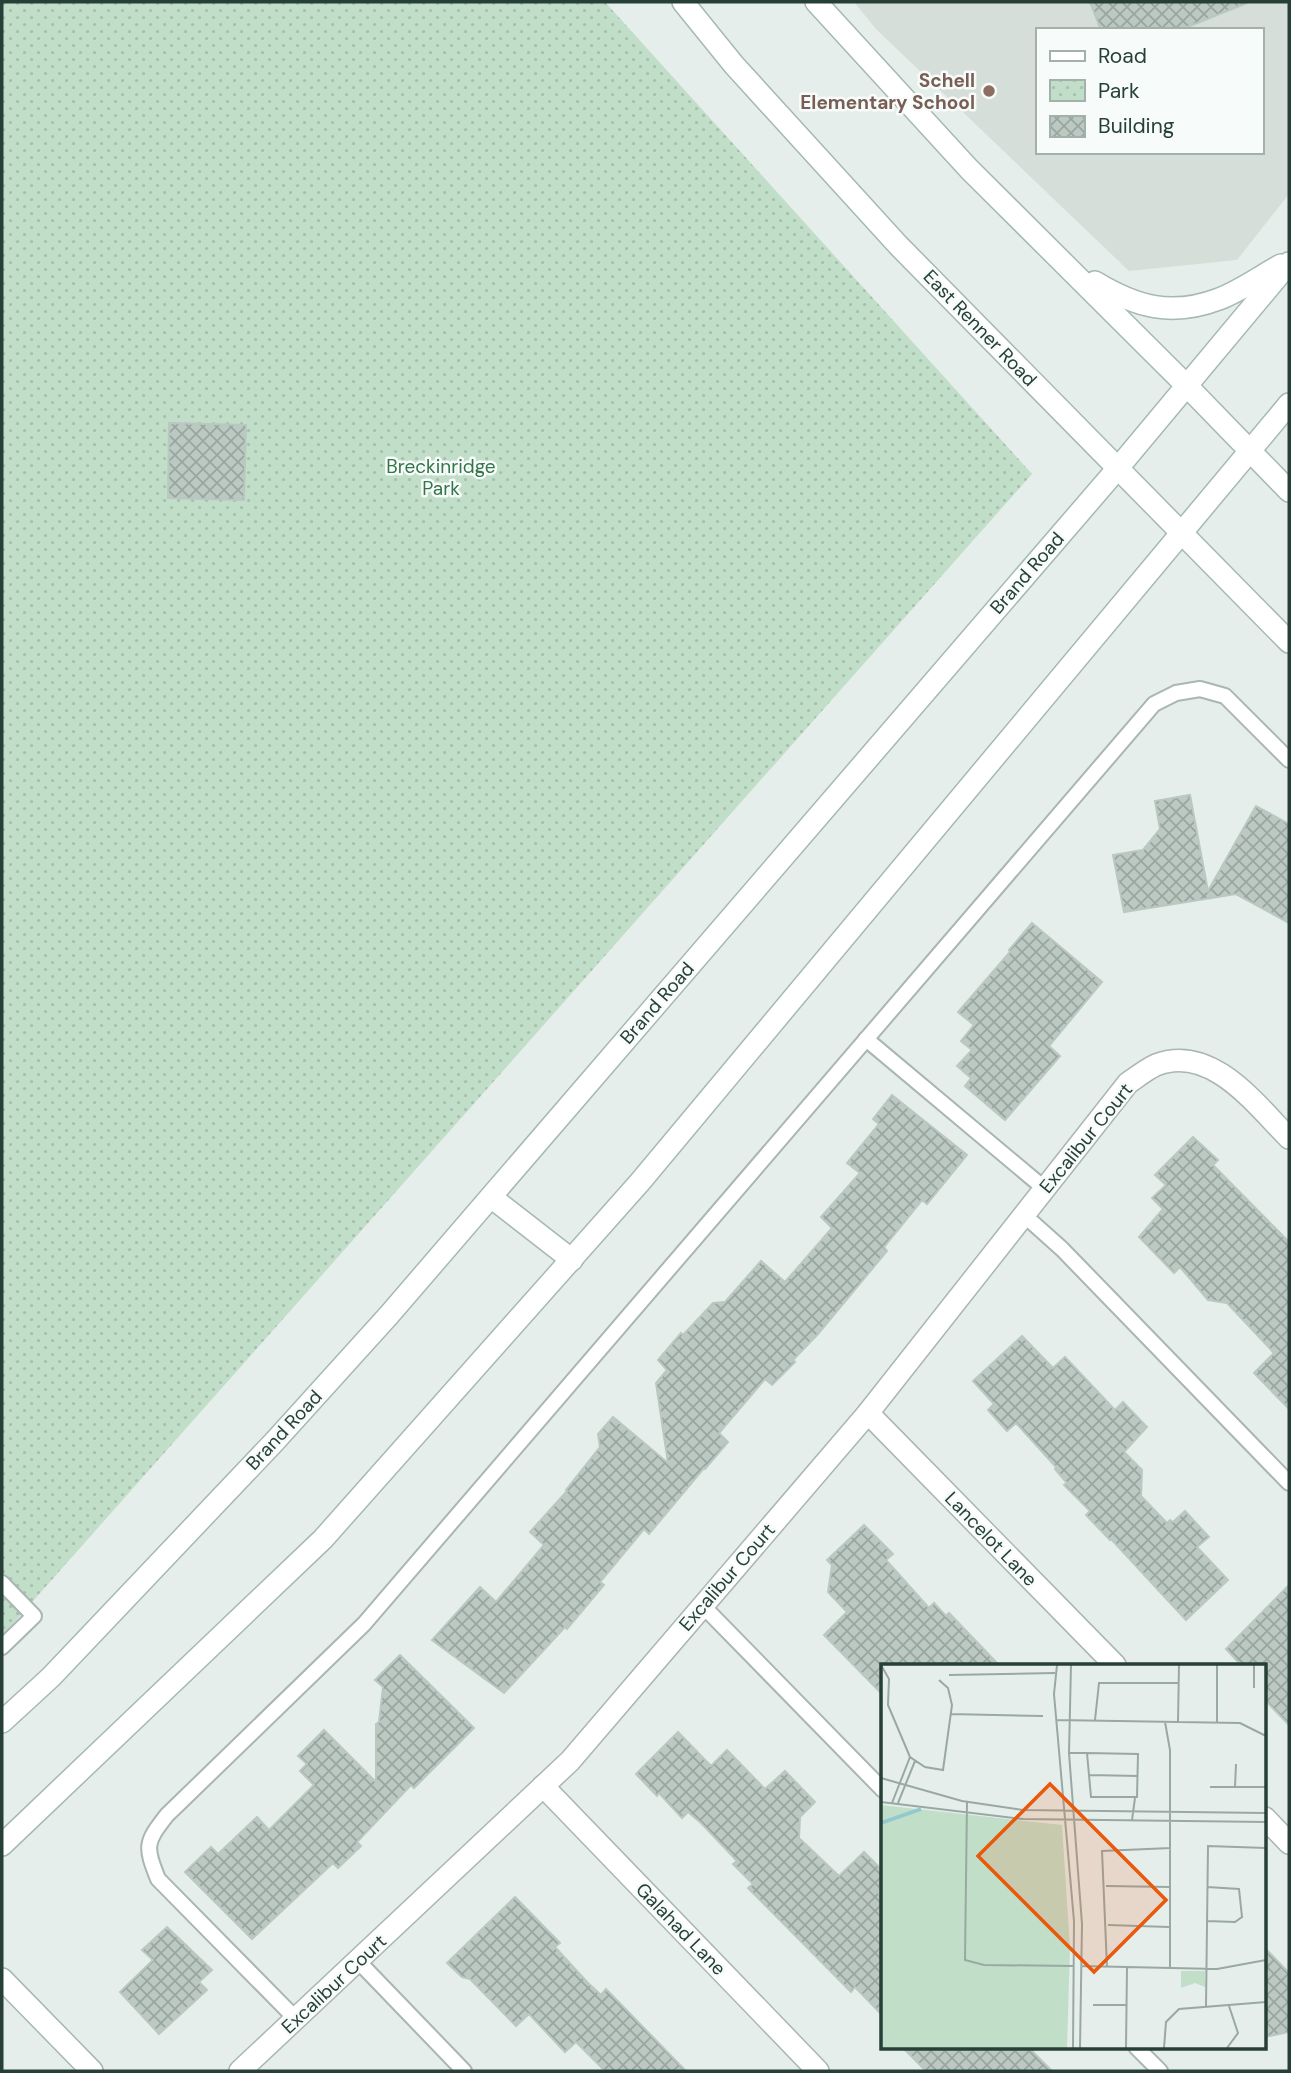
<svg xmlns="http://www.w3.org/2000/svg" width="1291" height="2073" font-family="'DM Sans',sans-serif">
  <defs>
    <pattern id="park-dots" width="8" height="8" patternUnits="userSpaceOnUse" patternTransform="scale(1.75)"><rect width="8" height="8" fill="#c1dec8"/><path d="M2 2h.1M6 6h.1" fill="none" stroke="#a6c0ad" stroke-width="1.8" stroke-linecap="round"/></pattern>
    <pattern id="building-cross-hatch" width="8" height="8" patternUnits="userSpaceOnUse" patternTransform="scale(1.75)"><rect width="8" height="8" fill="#bcc9c3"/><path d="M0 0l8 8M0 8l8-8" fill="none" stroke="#99a59f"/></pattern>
  </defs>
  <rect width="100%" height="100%" fill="#e6eeeb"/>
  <!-- built -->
  <path fill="#d5ded9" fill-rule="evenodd" d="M854 2H1289V194L1237 260 1129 271 876 29ZM1037 30H1261V152H1037Z"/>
  <!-- park -->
  <polygon fill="url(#park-dots)" points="2,2 605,2 1032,474 2,1636"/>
  <!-- building -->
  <g fill="url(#building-cross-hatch)" stroke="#b9c8c1" stroke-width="2">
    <polygon points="1090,2 1247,2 1247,3 1180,30 1101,30"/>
    <polygon points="169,423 246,425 244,500 168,498"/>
    <polygon points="1190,795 1208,891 1256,806 1289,824 1289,923 1236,894 1124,912 1113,855 1143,850 1160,829 1155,801"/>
    <polygon points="1032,923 1102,982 1049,1046 1060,1056 1005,1120 965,1086 971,1078 957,1066 972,1050 961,1041 974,1025 958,1012 1010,952 1009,950"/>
    <polygon points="892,1095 967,1155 927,1204 922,1200 884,1247 887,1251 818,1334 793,1360 795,1362 772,1385 765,1379 719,1433 728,1442 705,1469 704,1468 649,1534 644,1529 600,1582 604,1585 567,1629 565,1627 504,1693 432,1640 480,1587 496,1602 544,1545 530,1532 567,1491 566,1490 600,1447 598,1434 613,1417 668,1463 656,1383 667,1370 658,1360 681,1333 683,1335 713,1303 725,1302 761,1261 785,1282 832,1228 821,1217 860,1173 847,1163 879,1124 873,1119"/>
    <polygon points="1193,1137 1218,1160 1213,1165 1289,1242 1289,1409 1254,1373 1274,1353 1227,1303 1208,1300 1180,1267 1174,1273 1139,1237 1163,1209 1152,1198 1166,1185 1155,1175"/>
    <polygon points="1022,1336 1053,1368 1065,1357 1115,1410 1123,1402 1147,1427 1124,1452 1142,1470 1141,1496 1167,1523 1170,1520 1173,1522 1185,1511 1209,1537 1197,1547 1228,1580 1186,1620 1111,1539 1110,1540 1086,1515 1090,1511 1064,1485 1067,1483 1055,1469 1056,1467 1016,1423 1007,1431 988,1410 994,1404 973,1381"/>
    <polygon points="864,1525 893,1554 886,1560 929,1608 934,1603 946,1616 949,1613 999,1665 883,1665 883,1695 824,1635 847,1612 828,1592 832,1565 827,1560"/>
    <polygon points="1289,1585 1289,1725 1265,1700 1265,1665 1241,1665 1226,1649"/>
    <polygon points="400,1655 474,1728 414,1788 411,1785 357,1842 361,1846 338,1868 333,1863 252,1939 185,1872 211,1847 218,1854 257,1817 269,1830 314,1785 300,1771 307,1764 298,1756 324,1730 376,1782 376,1724 379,1722 383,1687 375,1680"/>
    <polygon points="678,1732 711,1766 727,1750 765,1789 785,1771 815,1802 800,1817 799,1838 839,1876 864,1852 883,1871 883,1885 878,1890 883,1906 883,2016 855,1987 851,1992 748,1888 753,1884 733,1864 737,1861 701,1823 688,1812 682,1818 659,1793 657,1796 636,1774"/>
    <polygon points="515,1897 560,1943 555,1947 588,1983 601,1995 606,1989 686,2071 605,2071 576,2042 565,2052 529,2014 516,2026 470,1979 462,1977 447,1963"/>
    <polygon points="167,1927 212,1970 199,1982 207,1990 159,2034 120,1992 153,1960 142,1950"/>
    <polygon points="1265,1948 1289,1973 1289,2032 1265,2037"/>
    <polygon points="902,2047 1028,2047 1052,2071 926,2071"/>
  </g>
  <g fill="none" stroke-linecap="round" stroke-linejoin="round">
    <!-- lane casing -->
    <g stroke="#a9b6b2" stroke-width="18">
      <g id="lane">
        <polyline points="866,1039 1045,1189"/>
        <polyline points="1024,1215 1062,1249 1289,1483"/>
        <polyline points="2,1583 34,1616 2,1647"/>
        <polyline points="703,1606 883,1790"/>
        <polyline points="358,1961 464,2071"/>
        <path d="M296 2019 158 1879C145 1846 145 1843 167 1815L364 1624 1154 704 1176 693 1200 689 1225 696 1289 760"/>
        <polyline points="1136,2047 1160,2071"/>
      </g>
    </g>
    <!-- street casing -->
    <g stroke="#a9b6b2" stroke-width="24">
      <g id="street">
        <polyline points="868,1413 1115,1665"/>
        <polyline points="543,1786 818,2071"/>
        <polyline points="1265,1818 1289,1843"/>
        <path d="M240 2071 570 1761 868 1413 1128 1083C1137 1077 1147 1069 1156 1065 1211 1043 1256 1105 1289 1138"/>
      </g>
    </g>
    <!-- secondary casing -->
    <g stroke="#a5b9b2" stroke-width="24">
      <g id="secondary">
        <polyline points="683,2 734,65 898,245 1289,642"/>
        <polyline points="816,2 969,169 1187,386 1289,491"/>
        <path d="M1095 282C1136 307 1172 317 1219 299 1240 291 1261 276 1281 265"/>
        <polyline points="491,1197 572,1260"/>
        <polyline points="2,1722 51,1677 275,1441 389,1315 1118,468 1289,263"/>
        <polyline points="2,1845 323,1539 640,1182 1289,404"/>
        <polyline points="2,1979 92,2071"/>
      </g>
    </g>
    <!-- lane -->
    <use href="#lane" stroke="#fff" stroke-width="14"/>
    <!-- street -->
    <use href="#street" stroke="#fff" stroke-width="21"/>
    <!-- secondary -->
    <use href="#secondary" stroke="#fff" stroke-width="21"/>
  </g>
  <!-- markers -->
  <circle fill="#8d6e63" stroke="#f7fbf9" stroke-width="2.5" cx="989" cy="91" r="7"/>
  <g text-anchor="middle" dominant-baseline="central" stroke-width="5" stroke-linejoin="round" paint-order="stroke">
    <!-- education labels -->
    <g font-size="19" font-weight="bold" fill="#785e54" stroke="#f7fbf9" text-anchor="end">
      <text x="975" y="80">Schell<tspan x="975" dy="22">Elementary School</tspan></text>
    </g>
    <!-- street labels -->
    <g font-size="19" fill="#264038" stroke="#f7fbf9">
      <text transform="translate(980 328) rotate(46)">East Renner Road</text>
      <text transform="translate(1027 573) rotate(-49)">Brand Road</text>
      <text transform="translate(657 1003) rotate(-49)">Brand Road</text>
      <text transform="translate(1086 1138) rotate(-51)">Excalibur Court</text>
      <text transform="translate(284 1430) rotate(-47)">Brand Road</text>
      <text transform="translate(991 1539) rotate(46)">Lancelot Lane</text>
      <text transform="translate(727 1577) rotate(-49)">Excalibur Court</text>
      <text transform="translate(681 1929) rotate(46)">Galahad Lane</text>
      <text transform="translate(334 1984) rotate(-43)">Excalibur Court</text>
    </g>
    <!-- park labels -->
    <g font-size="19" fill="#32754a" stroke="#f7fbf9">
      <text x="441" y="466">Breckinridge<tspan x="441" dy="22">Park</tspan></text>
    </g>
  </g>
  <!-- overview -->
  <g transform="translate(881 1664)">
    <rect width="385" height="385" fill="#e6eeeb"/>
    <path d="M0 141 181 161 189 284 186 384H0ZM300 307H324V323L314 319 300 324Z" fill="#c1dec8"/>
    <path fill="none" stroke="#92c8cf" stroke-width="3.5" d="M0 159 40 145"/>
    <path fill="none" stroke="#99a8a3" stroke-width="2" d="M0 1 8 15 7 41 29 93 44 103 62 106 71 41 67 24 58 16M176 1 173 30 193 257 192 384M190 1 188 89 201 260 199 384M373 1V24M68 11 174 9M69 50 162 52M175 56 359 59 385 72M214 56 218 19H298M284 58 289 86V150M297 58 298 1M336 58V1M188 89H206L257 90 256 133H210L206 89M208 111 257 112M0 114 81 137 142 146 385 149M329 123H385M354 123 355 100M0 138 142 155 385 158M86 138 84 296 103 301 193 302M11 139 29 93M17 139 34 97M251 156 254 134M225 222 289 223M326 257 354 258 361 253 358 225 326 223M227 261 288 263M200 302 336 305 385 296M226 303 221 187 290 184M289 303V149M212 341H245M325 342 327 182 385 184M245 384 246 303M283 384 285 358 298 345 385 338M346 384 357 369 348 342"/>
    <path fill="#e8590c" fill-opacity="0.15" stroke="#e8590c" stroke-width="3.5" d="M169 120 285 236 213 308 97 192Z"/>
    <rect width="385" height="385" fill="none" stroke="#264038" stroke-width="3.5"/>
  </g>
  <!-- border -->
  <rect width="1291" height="2073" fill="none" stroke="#264038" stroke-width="7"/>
  <!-- legend -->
  <rect x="1036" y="28" width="228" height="126" fill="#f7fbf9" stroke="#a3b0ac" stroke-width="2"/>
  <rect x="1050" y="51" width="35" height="10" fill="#ffffff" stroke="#a3b0ac" stroke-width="2"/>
  <text x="1098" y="63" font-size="21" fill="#264038">Road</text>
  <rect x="1050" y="80" width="35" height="21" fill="url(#park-dots)" stroke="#a3b0ac" stroke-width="2"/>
  <text x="1098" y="98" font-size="21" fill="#264038">Park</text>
  <rect x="1050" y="116" width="35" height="21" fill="url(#building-cross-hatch)" stroke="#a3b0ac" stroke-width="2"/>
  <text x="1098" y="133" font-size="21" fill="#264038">Building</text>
</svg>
